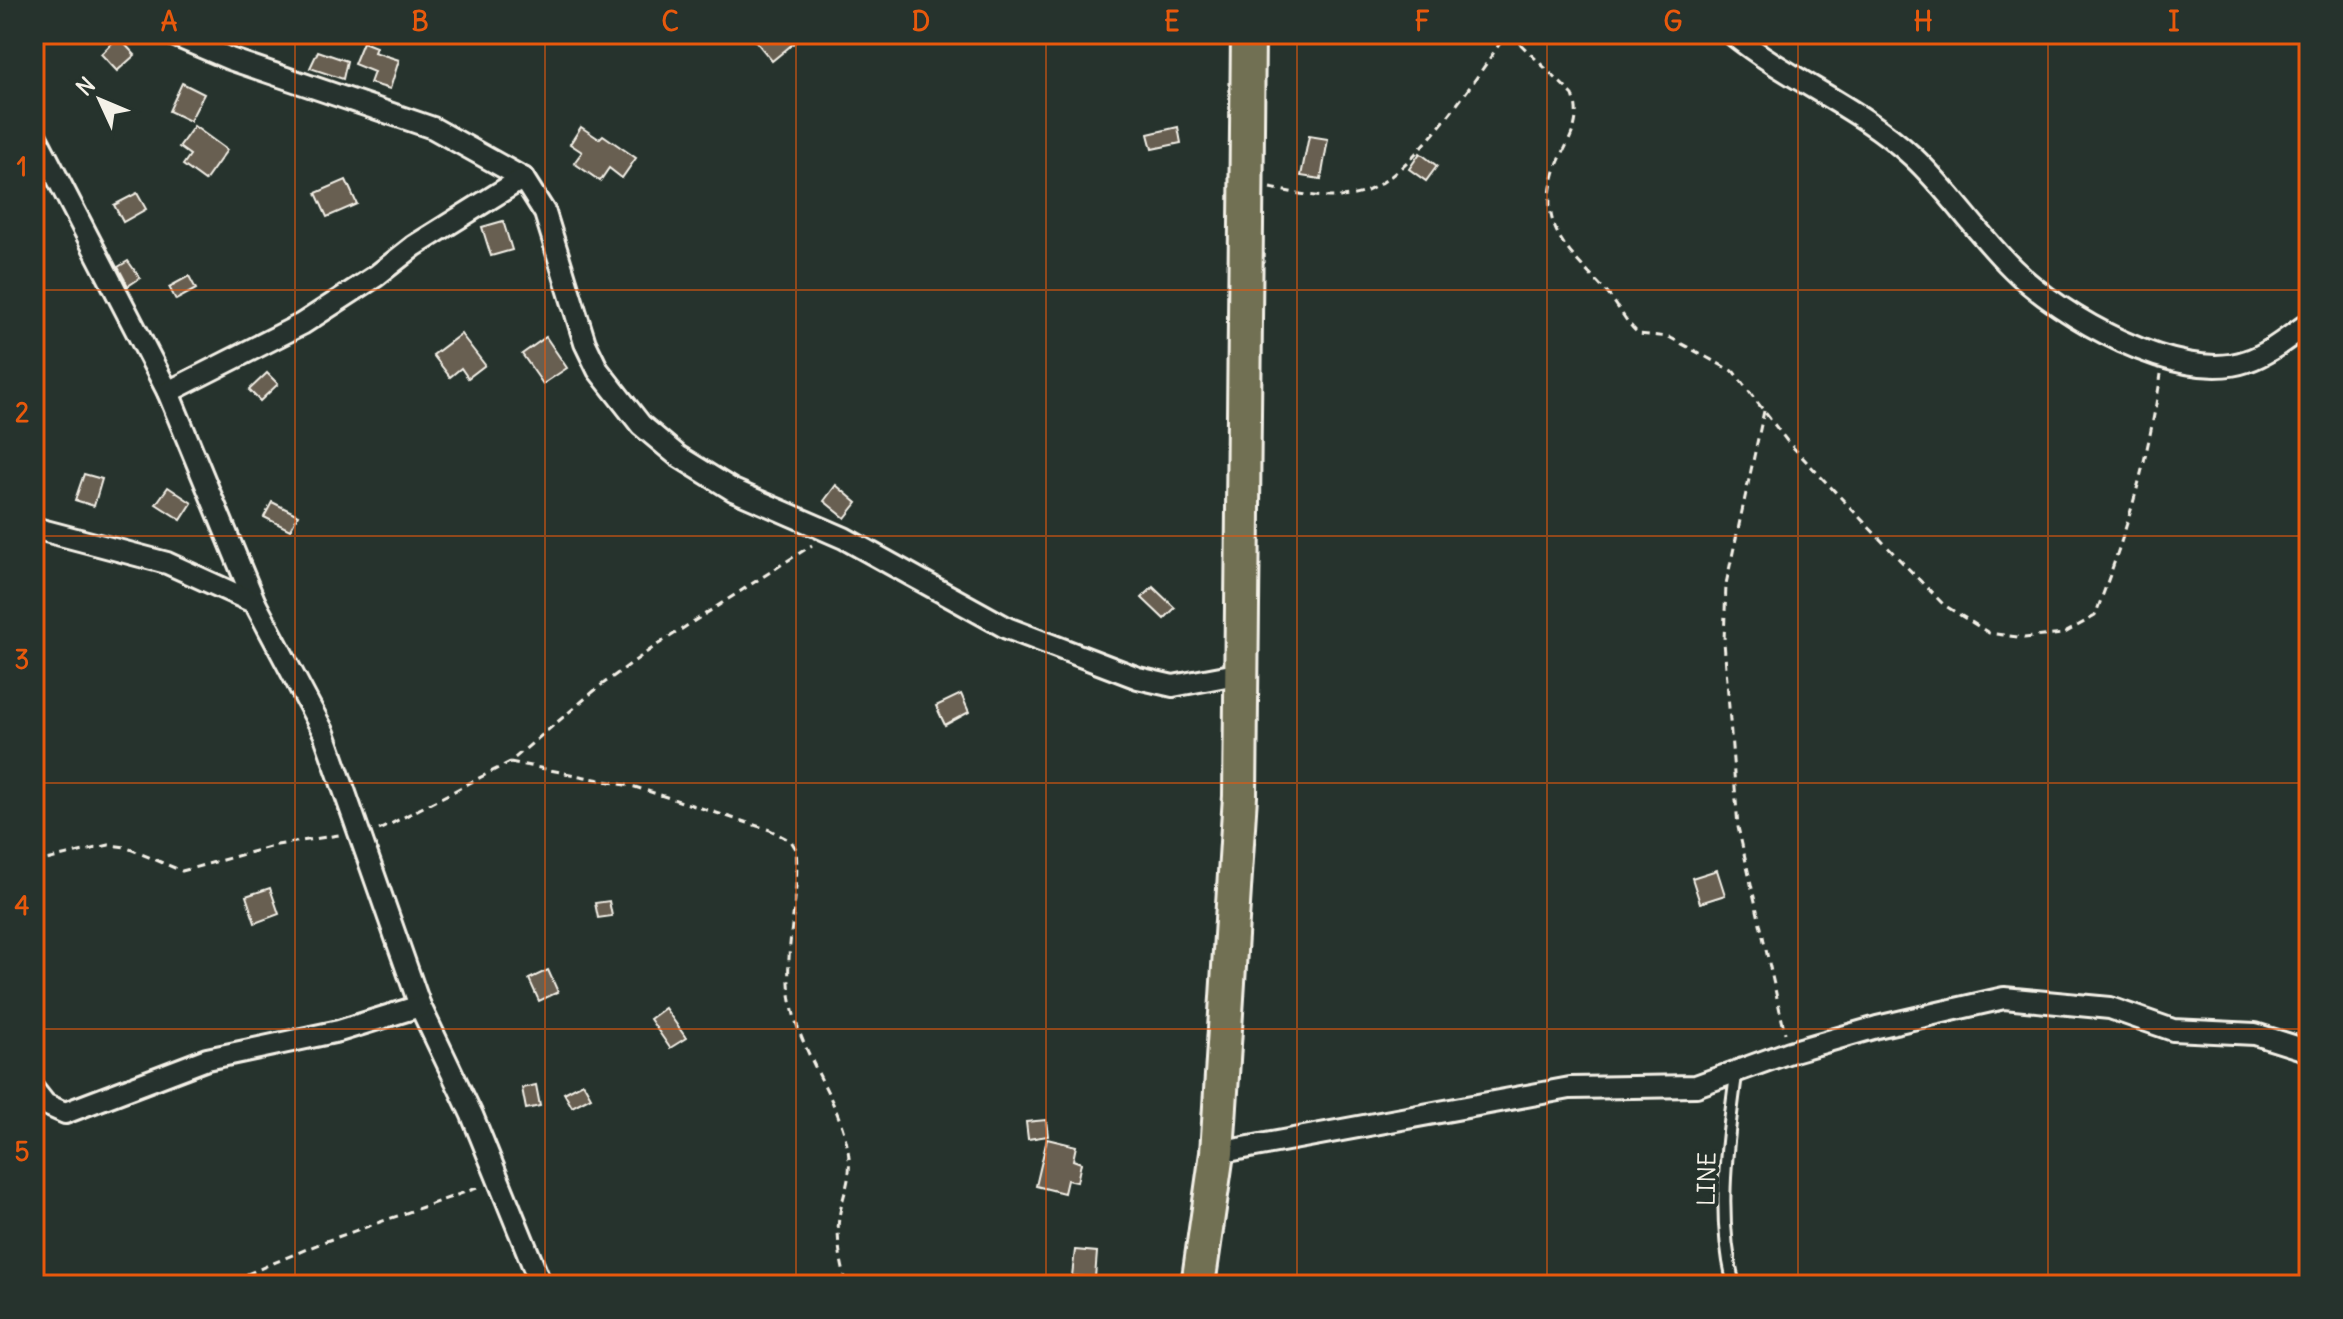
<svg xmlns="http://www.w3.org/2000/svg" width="2343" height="1319" font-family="Delius,sans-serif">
  <rect width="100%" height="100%" fill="#26332d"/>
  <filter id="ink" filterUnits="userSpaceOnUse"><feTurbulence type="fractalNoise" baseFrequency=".0125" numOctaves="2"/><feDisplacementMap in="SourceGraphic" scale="16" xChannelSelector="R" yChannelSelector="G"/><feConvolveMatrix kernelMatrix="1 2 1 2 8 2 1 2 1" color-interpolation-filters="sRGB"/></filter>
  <g filter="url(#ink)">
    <!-- building -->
    <g fill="#675e51" stroke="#f4f1e8" stroke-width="2">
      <polygon points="750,34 805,34 772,61"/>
      <polygon points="118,37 135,55 117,71 101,54"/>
      <polygon points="363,42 376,47 374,52 399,60 390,89 370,83 374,72 354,64"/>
      <polygon points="318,51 347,61 343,79 310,68"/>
      <polygon points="182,83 204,94 190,121 169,111"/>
      <polygon points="194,126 227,150 205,181 183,165 190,155 179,147"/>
      <polygon points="581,127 599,139 603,135 636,158 622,178 609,168 600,181 574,163 582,152 570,144"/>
      <polygon points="1178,127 1181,143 1152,149 1148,134"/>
      <polygon points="1309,136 1328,139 1321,179 1301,176"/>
      <polygon points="1420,153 1437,166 1426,181 1409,169"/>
      <polygon points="346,180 357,204 327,217 316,193"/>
      <polygon points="137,193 146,209 123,222 114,205"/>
      <polygon points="503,221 512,250 491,256 482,227"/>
      <polygon points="128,261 140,278 128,286 118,267"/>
      <polygon points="189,276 196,289 176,300 169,287"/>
      <polygon points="461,334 485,365 468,378 461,368 450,377 433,355"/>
      <polygon points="546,337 567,368 543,384 522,354"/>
      <polygon points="267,373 278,384 260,401 249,390"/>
      <polygon points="84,474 102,479 94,506 75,500"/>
      <polygon points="836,485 857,503 845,518 824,501"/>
      <polygon points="168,487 192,503 181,520 156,504"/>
      <polygon points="272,502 298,515 290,530 264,517"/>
      <polygon points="1153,587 1175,608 1164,619 1142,598"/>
      <polygon points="961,694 969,712 945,725 936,706"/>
      <polygon points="1717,870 1725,895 1700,903 1692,878"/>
      <polygon points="270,888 279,914 255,923 246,896"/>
      <polygon points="609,901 612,916 598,918 595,903"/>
      <polygon points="548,970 558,992 539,1001 529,979"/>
      <polygon points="665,1008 686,1038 670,1048 650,1019"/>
      <polygon points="583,1083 591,1097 572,1107 564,1093"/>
      <polygon points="536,1085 540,1106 526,1109 522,1088"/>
      <polygon points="1046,1120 1048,1136 1028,1139 1026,1122"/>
      <polygon points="1047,1139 1076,1146 1073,1160 1081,1163 1077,1182 1067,1180 1064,1193 1036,1186"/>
      <polygon points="1075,1250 1097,1252 1095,1278 1072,1276"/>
    </g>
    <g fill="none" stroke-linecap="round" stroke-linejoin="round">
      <!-- lane casing -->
      <g stroke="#f4f1e8" stroke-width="16">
        <path id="lane" d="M1734 1285C1716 1215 1727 1145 1736 1075"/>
      </g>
      <!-- street casing -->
      <g stroke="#f4f1e8" stroke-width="26">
        <g id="street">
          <polyline points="171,34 230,59 433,128 523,178 545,213 585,343 598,370 641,425 678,456 733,490 844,538 1007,628 1138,678 1173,686 1242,673"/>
          <path d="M1732 34C1789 80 1859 107 1912 156 1949 190 1977 234 2013 269 2060 316 2179 385 2247 361 2269 354 2290 336 2309 323"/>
          <polyline points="34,133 168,392 255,603"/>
          <polyline points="168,392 302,324 376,276 414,246 523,178"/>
          <polyline points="34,528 167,563 255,603 324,733 420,1006 472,1115 541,1285"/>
          <polyline points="34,1090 45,1104 65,1113 207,1059 339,1031 420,1006"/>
          <polyline points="1217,1153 1570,1088 1696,1086 1790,1052 1877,1027 2004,998 2110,1008 2173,1030 2255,1034 2309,1051"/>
        </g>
      </g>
      <!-- primary casing -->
      <g stroke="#f4f1e8" stroke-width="38">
        <polyline id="primary" points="1198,1285 1217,1153 1240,796 1248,34"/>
      </g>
      <!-- path -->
      <g stroke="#f4f1e8" stroke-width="3" stroke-dasharray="8 6" stroke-linecap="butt">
        <path d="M1510 34 1573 95C1584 126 1564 144 1555 171 1536 231 1573 254 1608 294 1619 307 1626 323 1639 334L1669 337 1734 372 1787 441 1899 559 1944 605 1989 633 2024 638 2063 634 2095 616C2127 530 2147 465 2161 374"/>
        <path d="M1270 188C1300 194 1333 202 1362 193 1412 176 1477 78 1506 34"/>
        <polyline points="1764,411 1726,584 1724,641 1738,827 1785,1033"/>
        <path d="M510 762 635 787 770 830 791 841 796 849C801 905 779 958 794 1015 807 1064 844 1107 849 1158 851 1179 844 1192 840 1212 835 1235 841 1263 847 1285"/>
        <polyline points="379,830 510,762 600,686 654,647 812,545"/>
        <polyline points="34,863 109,845 125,847 182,871 277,845 339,835"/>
        <polyline points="34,1274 49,1285"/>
        <polyline points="221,1285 326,1241 480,1187"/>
      </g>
      <!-- lane -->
      <use href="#lane" stroke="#26332d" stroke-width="10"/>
      <!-- street -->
      <use href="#street" stroke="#26332d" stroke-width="20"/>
      <!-- primary -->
      <use href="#primary" stroke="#716f52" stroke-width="32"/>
    </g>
  </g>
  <!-- grid -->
  <path fill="none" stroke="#e8590c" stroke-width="2" stroke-opacity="0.55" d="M295 34V1285M545 34V1285M796 34V1285M1046 34V1285M1297 34V1285M1547 34V1285M1798 34V1285M2048 34V1285M34 290H2309M34 536H2309M34 783H2309M34 1029H2309"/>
  <g text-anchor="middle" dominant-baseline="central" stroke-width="8" stroke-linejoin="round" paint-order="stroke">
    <!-- street labels -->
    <g font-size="24" fill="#f4f1e8" stroke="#26332d">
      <text transform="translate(1706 1179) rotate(-89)">LINE</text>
    </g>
  </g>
  <!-- margin -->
  <rect width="2343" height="1319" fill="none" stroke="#26332d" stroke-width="88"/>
  <!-- north arrow -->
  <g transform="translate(100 100) rotate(314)" stroke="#26332d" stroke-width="6" paint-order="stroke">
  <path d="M0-6L14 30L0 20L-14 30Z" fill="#f4f1e8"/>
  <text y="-12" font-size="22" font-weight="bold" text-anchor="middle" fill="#f4f1e8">N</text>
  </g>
  <rect x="44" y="44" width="2255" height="1231" fill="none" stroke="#e8590c" stroke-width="3"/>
  <g font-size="26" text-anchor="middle" font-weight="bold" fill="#e8590c">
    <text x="169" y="31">A</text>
    <text x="420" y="31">B</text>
    <text x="670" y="31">C</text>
    <text x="921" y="31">D</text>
    <text x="1172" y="31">E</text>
    <text x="1422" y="31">F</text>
    <text x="1673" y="31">G</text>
    <text x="1923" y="31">H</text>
    <text x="2174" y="31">I</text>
    <text x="22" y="176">1</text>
    <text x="22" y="422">2</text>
    <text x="22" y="669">3</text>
    <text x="22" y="915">4</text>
    <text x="22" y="1161">5</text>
  </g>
</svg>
